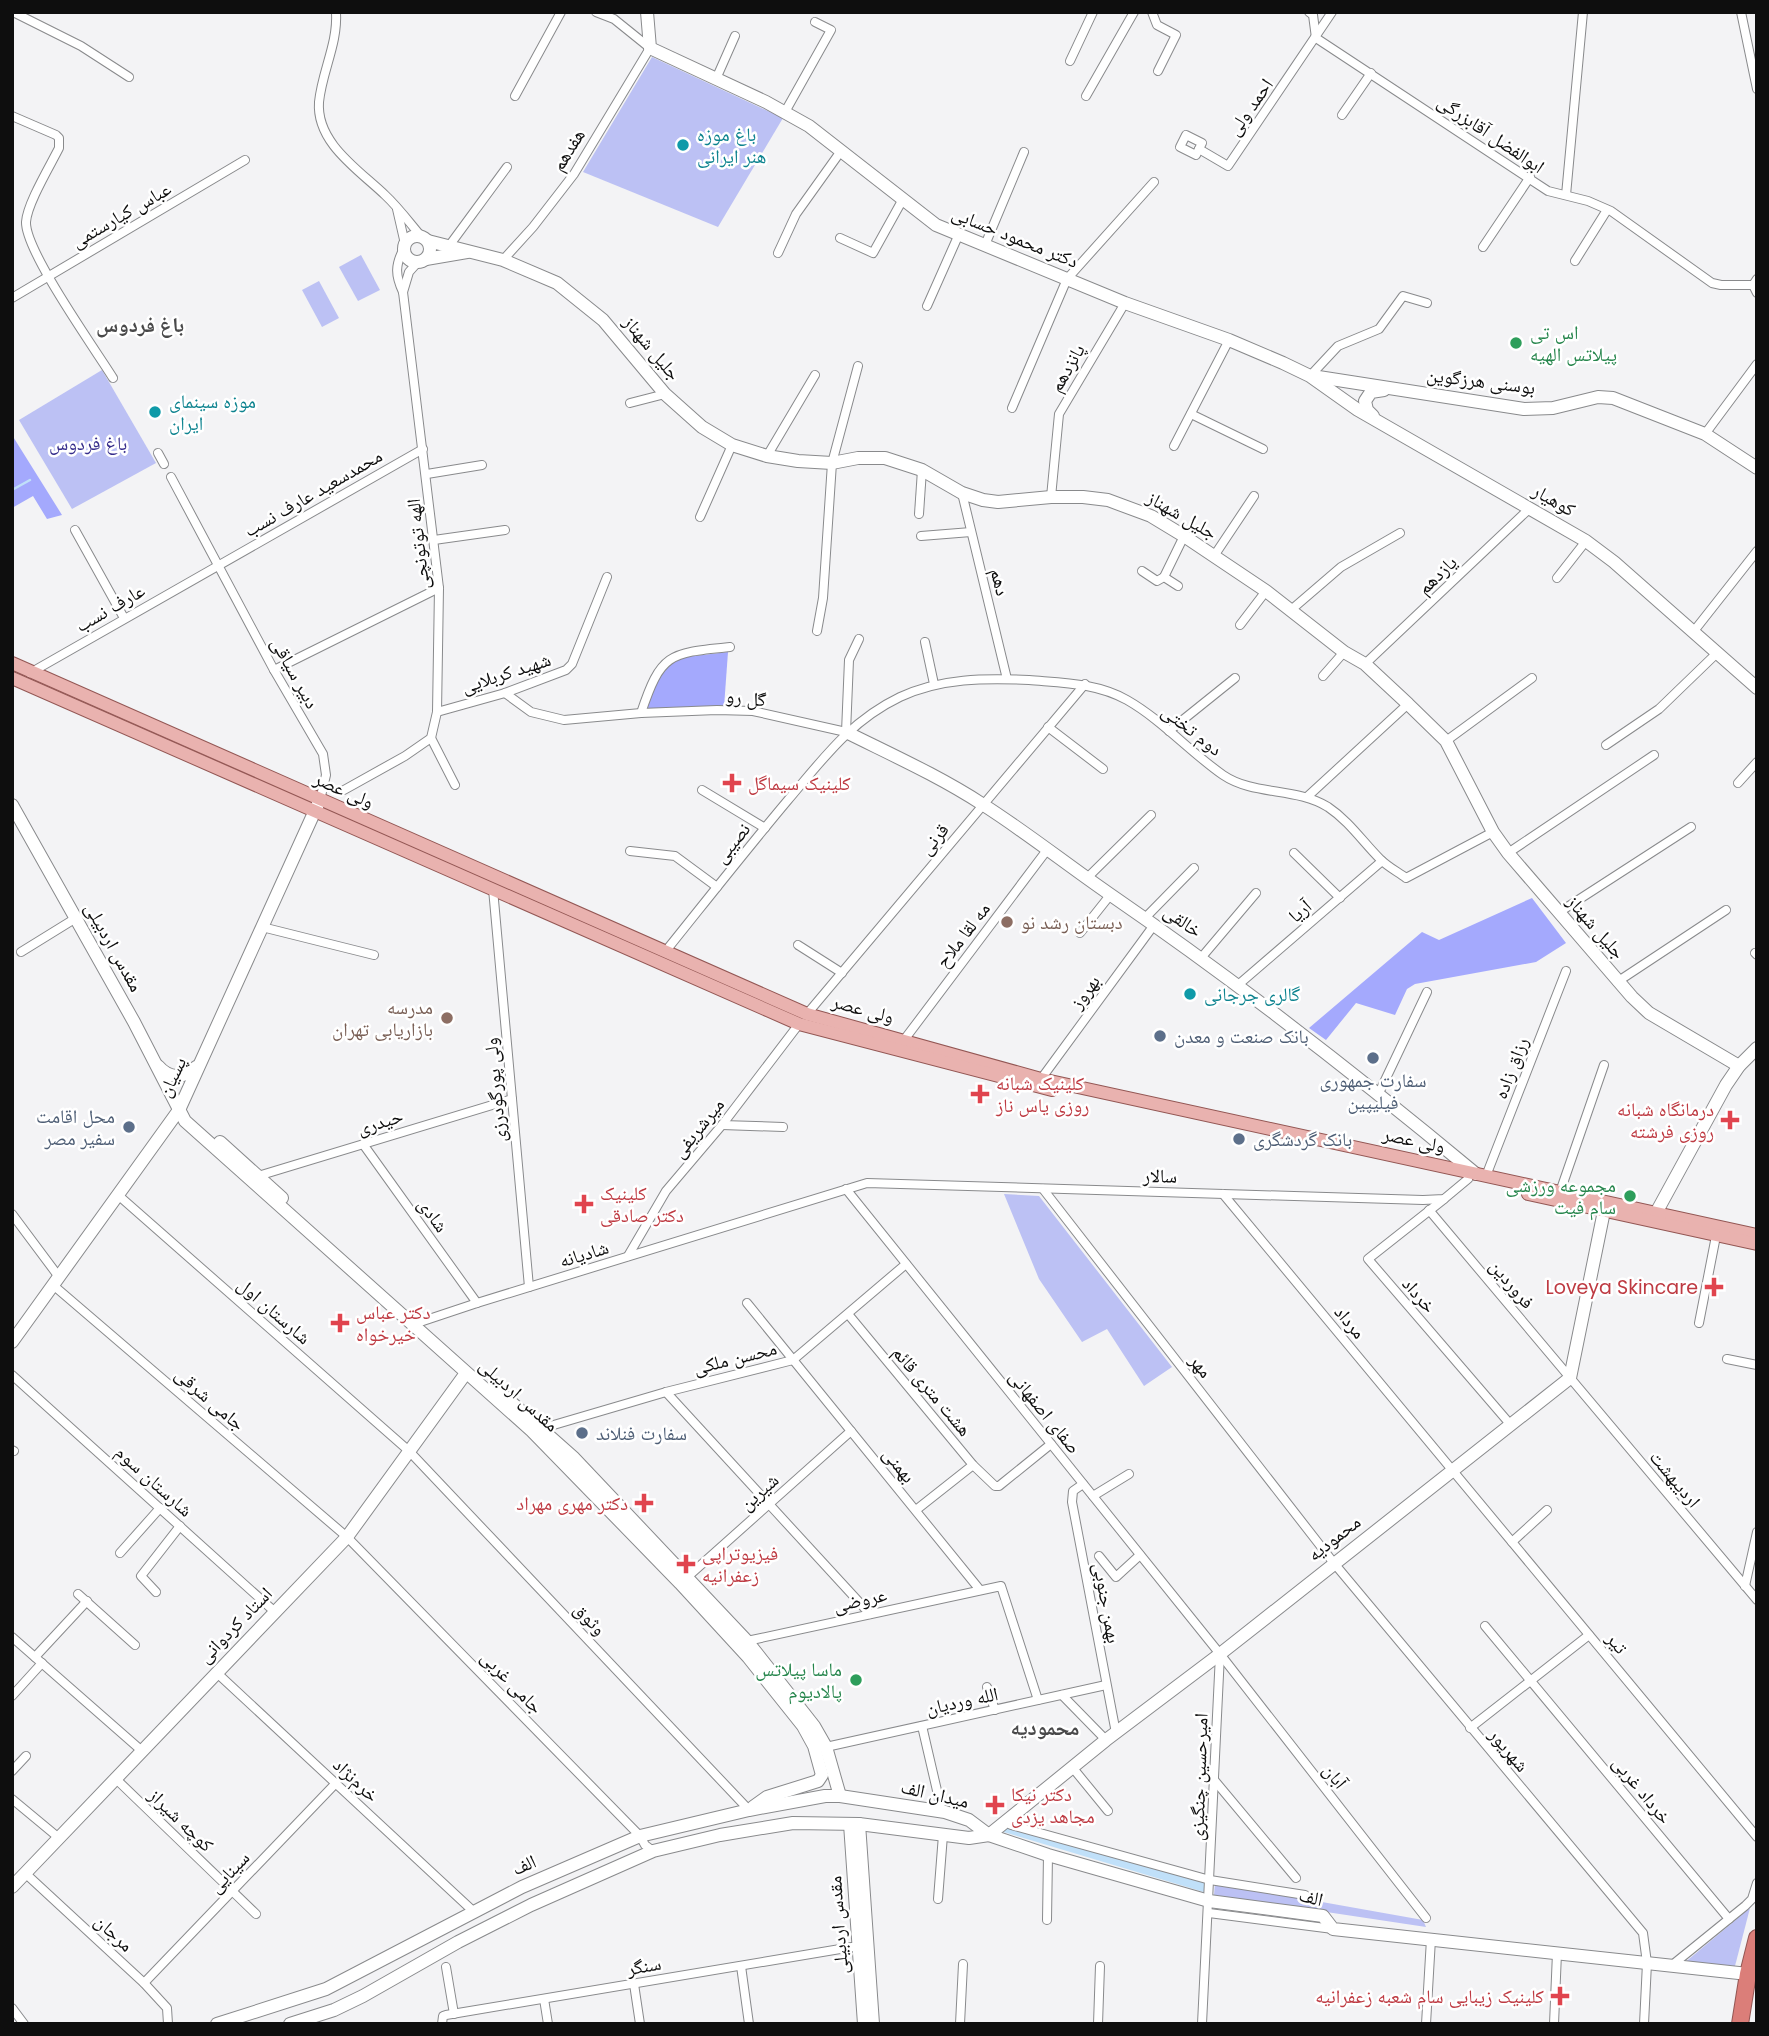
<svg xmlns="http://www.w3.org/2000/svg" width="1769" height="2036" font-family="Poppins,'Noto Naskh Arabic',sans-serif">
  <rect width="100%" height="100%" fill="#f3f3f5"/>
  <!-- green -->
  <g fill="#bcc1f4">
    <polygon points="652,57 783,118 718,227 583,172"/>
    <polygon points="361,255 380,290 358,301 339,267"/>
    <polygon points="319,281 339,318 322,327 302,290"/>
    <polygon points="102,370 156,463 72,509 19,420"/>
    <polygon points="1004,1194 1039,1196 1172,1367 1144,1386 1107,1329 1082,1342 1039,1279"/>
    <polygon points="1215,1883 1423,1920 1426,1927 1214,1895"/>
    <polygon points="1750,1908 1735,1966 1683,1964"/>
  </g>
  <!-- forest -->
  <g fill="#a4a9fd">
    <polygon points="12,435 62,515 47,519 33,496 12,508"/>
    <polygon points="728,652 724,707 647,709 657,679 677,658"/>
    <polygon points="1532,898 1566,943 1536,962 1415,984 1407,989 1395,1015 1356,1003 1326,1040 1309,1028 1422,932 1439,940"/>
  </g>
  <!-- water -->
  <polygon fill="#c0e0f9" points="1002,1826 1207,1882 1207,1893 997,1830"/>
  <g fill="none" stroke-linecap="round" stroke-linejoin="round">
    <!-- stream -->
    <polyline stroke="#c0e0f9" stroke-width="2.5" points="12,490 30,480"/>
    <!-- street casing -->
    <g stroke="#898a8c" stroke-width="10">
      <g id="street">
        <polyline points="13,12 81,46 129,77"/>
        <path d="M336 12C338 44 322 71 319 102 316 143 359 170 385 195 398 207 409 222 420 235"/>
        <polyline points="1152,12 1157,25 1176,35 1158,71"/>
        <polyline points="1309,12 1313,15 1316,38 1548,191 1588,201 1611,211 1712,283 1721,285 1753,285"/>
        <polyline points="1741,12 1757,89"/>
        <polyline points="1070,61 1093,12"/>
        <polyline points="716,79 735,36"/>
        <polyline points="515,96 561,12"/>
        <polyline points="1086,96 1134,12"/>
        <polyline points="785,112 831,30 815,22"/>
        <polyline points="1342,115 1371,73"/>
        <path d="M12 116 56 135 59 138V148C50 166 27 204 26 222 25 251 95 349 113 378"/>
        <polygon points="1186,135 1202,143 1196,155 1180,147"/>
        <polyline points="1199,149 1228,166 1332,12"/>
        <polyline points="1566,195 1583,12"/>
        <polyline points="397,209 405,244"/>
        <polyline points="840,238 873,253 903,199"/>
        <polyline points="985,245 1024,152"/>
        <polyline points="449,246 507,167"/>
        <polyline points="1483,247 1530,177"/>
        <polyline points="778,253 796,214 841,151"/>
        <polyline points="503,260 533,227 574,174 650,48 614,19 596,12"/>
        <polyline points="1575,261 1607,210"/>
        <polyline points="1757,279 1753,285 1757,293"/>
        <polyline points="403,292 409,272 418,262"/>
        <polyline points="12,298 245,160"/>
        <polyline points="927,306 959,234"/>
        <polyline points="1310,376 1338,346 1379,329 1403,296 1427,303"/>
        <polyline points="630,403 665,394"/>
        <polyline points="1012,408 1067,279 1154,182"/>
        <polyline points="1191,414 1263,449"/>
        <polyline points="1705,434 1757,364"/>
        <polyline points="1174,446 1229,340"/>
        <polyline points="158,453 164,464"/>
        <polyline points="767,456 815,375"/>
        <polyline points="427,474 482,465"/>
        <polyline points="171,477 274,670 323,754 326,775 320,800"/>
        <polyline points="962,493 1007,679"/>
        <polyline points="1051,497 1059,414 1125,303"/>
        <polyline points="919,514 922,470"/>
        <polyline points="700,517 732,445"/>
        <polyline points="75,530 124,618"/>
        <polyline points="921,536 971,532"/>
        <polyline points="434,540 505,530"/>
        <polyline points="1214,556 1254,496"/>
        <polyline points="1142,571 1157,581 1164,577 1178,586"/>
        <polyline points="1164,577 1184,536"/>
        <polyline points="1557,578 1586,541"/>
        <polyline points="1291,610 1341,567 1400,533"/>
        <polyline points="1240,625 1266,591"/>
        <polyline points="817,631 823,598 832,463 858,366"/>
        <polyline points="1694,631 1757,551"/>
        <polyline points="925,642 934,684"/>
        <polyline points="1365,664 1529,509"/>
        <polyline points="274,670 439,588"/>
        <polyline points="30,673 423,449"/>
        <polyline points="1323,676 1344,652"/>
        <polyline points="505,693 531,712 564,720 641,713 717,710 753,711 846,732"/>
        <polyline points="437,712 505,693 566,670 572,664 607,577"/>
        <path d="M641 713C661 653 669 653 730 647"/>
        <polyline points="1048,727 1103,769"/>
        <polyline points="1169,731 1235,678"/>
        <polyline points="846,732 849,660 859,639"/>
        <polyline points="431,738 455,785"/>
        <polyline points="1446,741 1532,678"/>
        <polyline points="1606,745 1659,709 1717,653"/>
        <polyline points="1738,783 1757,762"/>
        <path d="M344 790 405 756 431 738 437 712 439 588 403 292C395 275 395 265 404 248"/>
        <polyline points="702,790 765,828"/>
        <polyline points="1307,797 1408,704"/>
        <polyline points="630,851 675,856 717,887"/>
        <polyline points="1294,853 1340,898"/>
        <polyline points="1508,853 1654,755"/>
        <polyline points="1087,878 1151,815"/>
        <polyline points="493,889 529,1287"/>
        <polyline points="1558,913 1691,827"/>
        <polyline points="1145,918 1194,868"/>
        <polyline points="262,927 374,955"/>
        <polyline points="1080,933 1111,894"/>
        <polyline points="798,945 842,973"/>
        <polyline points="21,952 76,918"/>
        <path d="M665 952C706 901 746 850 788 800 823 759 850 721 900 697 941 678 985 678 1029 680 1063 683 1097 683 1127 700 1162 720 1190 752 1223 775 1254 796 1296 787 1328 807 1349 821 1363 842 1380 859 1388 867 1398 872 1406 878L1493 832"/>
        <polyline points="1755,953 1757,955"/>
        <polyline points="1201,958 1256,893"/>
        <polyline points="1617,982 1726,910"/>
        <polyline points="1238,985 1382,861"/>
        <polyline points="807,1014 1085,684"/>
        <polyline points="904,1040 1047,850"/>
        <polyline points="1041,1079 1154,925"/>
        <polyline points="1379,1093 1427,992"/>
        <polyline points="722,1125 783,1127"/>
        <polyline points="363,1144 477,1303"/>
        <polyline points="258,1176 512,1099"/>
        <polyline points="1486,1176 1566,971"/>
        <polyline points="846,1189 1220,1654 1426,1918"/>
        <polyline points="1043,1189 1333,1562 1643,1933 1647,1963 1644,2024"/>
        <polyline points="1560,1192 1604,1065"/>
        <polyline points="1223,1194 1757,1837"/>
        <polyline points="118,1195 409,1451 749,1810"/>
        <polyline points="1444,1199 1368,1259 1510,1424"/>
        <polyline points="1429,1210 1757,1600"/>
        <polyline points="12,1214 59,1277"/>
        <polyline points="628,1256 666,1191 722,1125 799,1024"/>
        <polyline points="53,1285 347,1537 640,1836 645,1845 653,1851"/>
        <polyline points="747,1303 980,1590"/>
        <polyline points="848,1314 973,1465 995,1486 999,1486 1051,1444"/>
        <polyline points="1699,1323 1716,1236"/>
        <polyline points="414,1326 420,1322 477,1303 867,1183 1423,1200 1444,1199 1468,1179"/>
        <polyline points="1727,1359 1757,1365"/>
        <polyline points="12,1375 275,1612"/>
        <polyline points="666,1392 870,1614"/>
        <polyline points="540,1429 666,1392 793,1360 906,1264"/>
        <polyline points="12,1450 14,1451"/>
        <polyline points="1083,1484 1073,1491 1072,1502 1116,1733"/>
        <polyline points="1093,1496 1129,1474"/>
        <polyline points="916,1510 973,1465"/>
        <polyline points="1512,1542 1547,1510"/>
        <polyline points="120,1553 160,1508"/>
        <polyline points="1099,1556 1116,1577 1140,1555"/>
        <polyline points="684,1580 851,1431"/>
        <polyline points="1745,1586 1757,1532"/>
        <polyline points="156,1592 141,1576 180,1526"/>
        <polyline points="78,1594 135,1645"/>
        <polyline points="1485,1626 1729,1919"/>
        <polyline points="12,1637 142,1751"/>
        <polyline points="747,1641 1001,1586 1038,1700"/>
        <polyline points="35,1657 87,1601"/>
        <polyline points="217,1673 473,1911"/>
        <polyline points="987,1687 995,1710"/>
        <polyline points="1062,1695 1106,1740"/>
        <polyline points="12,1696 42,1663"/>
        <polyline points="922,1726 942,1812"/>
        <polyline points="1470,1728 1589,1635"/>
        <polyline points="826,1747 1106,1685"/>
        <polyline points="1072,1767 1108,1811"/>
        <polyline points="12,1771 26,1756"/>
        <polyline points="115,1778 256,1914"/>
        <polyline points="1215,1781 1296,1878"/>
        <polyline points="12,1799 59,1838"/>
        <polyline points="1011,1825 1210,1880 1305,1895"/>
        <polyline points="25,1873 144,1983 167,2008 168,2024"/>
        <polyline points="938,1899 943,1835"/>
        <polyline points="1209,1913 1333,1929"/>
        <polyline points="1047,1920 1048,1855"/>
        <polyline points="741,1966 749,2024"/>
        <polyline points="1671,1966 1745,1906 1752,1899 1757,1883"/>
        <polyline points="446,1967 454,2014"/>
        <polyline points="144,1983 336,1783"/>
        <polyline points="634,1984 640,2024"/>
        <polyline points="544,1999 548,2024"/>
        <polyline points="12,2008 24,2024"/>
        <polyline points="442,2024 443,2016 446,2015 858,1946"/>
        <polyline points="960,2024 963,1964"/>
        <polyline points="1098,2024 1100,1966"/>
        <polyline points="1202,2024 1220,1654"/>
        <polyline points="1426,2024 1431,1939"/>
        <polyline points="1554,2024 1557,1953"/>
      </g>
    </g>
    <!-- secondary casing -->
    <g stroke="#898a8c" stroke-width="14">
      <g id="secondary">
        <polyline points="647,12 650,48 766,102 809,126 936,225 1125,303 1229,340 1283,363 1310,376 1358,410 1586,541 1614,562 1757,688"/>
        <circle cx="417" cy="249" r="13"/>
        <polyline points="428,241 503,260 557,283 603,320 665,394 702,427 732,445 767,456 798,461 832,463 858,458 885,458 922,470 962,493 983,500 998,502 1051,497 1083,497 1108,500 1151,516 1184,536 1266,591 1344,652 1365,664 1408,704 1446,741 1493,832 1508,853 1632,997 1649,1013 1739,1066"/>
        <polyline points="426,259 467,252"/>
        <polyline points="1312,376 1524,409 1553,408 1598,397 1613,398 1705,434 1757,468"/>
        <polyline points="1373,416 1367,410 1365,401 1371,392 1384,390"/>
        <path d="M846 732C892 755 939 776 982 804 1026 832 1066 864 1108 893 1236 981 1357 1075 1476 1174"/>
        <polyline points="12,805 134,1022 185,1121 532,1431 680,1583 748,1657 803,1726 814,1746 822,1775 818,1781 767,1797 753,1807"/>
        <path d="M158 1066C169 1079 184 1079 196 1067"/>
        <polyline points="220,1142 282,1198"/>
        <polyline points="1656,1213 1726,1085 1739,1066 1757,1048"/>
        <polyline points="12,1342 179,1110 318,804"/>
        <polyline points="494,1387 574,1458 747,1641 814,1726 826,1747 840,1796"/>
        <polyline points="850,1824 864,2024"/>
        <polyline points="859,1824 873,2024"/>
        <polyline points="12,1887 347,1537 466,1373"/>
        <polyline points="217,2024 326,1989 522,1887 640,1836 749,1810 825,1796 840,1796 945,1812 969,1820 989,1835 1048,1855 1209,1901 1323,1916 1333,1929 1748,1974"/>
        <polyline points="290,2024 334,2010 363,1996 458,1942 531,1905 653,1851 720,1835 793,1823 859,1824 969,1838 989,1835 1106,1740 1220,1654 1570,1378 1604,1211"/>
      </g>
    </g>
    <!-- primary casing -->
    <g stroke="#935754" stroke-width="14">
      <g id="primary">
        <polyline points="12,663 807,1014 1041,1079 1757,1235"/>
        <polyline points="12,678 799,1024 1052,1090"/>
        <polyline points="1528,1194 1757,1244"/>
      </g>
    </g>
    <!-- highway casing -->
    <g stroke="#935754" stroke-width="18">
      <polyline id="highway" points="1740,2024 1748,1974 1757,1938"/>
    </g>
    <!-- street -->
    <use href="#street" stroke="#fff" stroke-width="8"/>
    <!-- secondary -->
    <use href="#secondary" stroke="#fff" stroke-width="12"/>
    <!-- primary -->
    <use href="#primary" stroke="#e9b2af" stroke-width="12"/>
    <!-- highway -->
    <use href="#highway" stroke="#db7e79" stroke-width="16"/>
  </g>
  <!-- markers -->
  <g fill="#0f9aa8" stroke="#fff" stroke-width="2.5">
    <circle cx="683" cy="145" r="7"/>
    <circle cx="155" cy="412" r="7"/>
    <circle cx="1190" cy="994" r="7"/>
  </g>
  <g fill="#2e9e5b" stroke="#fff" stroke-width="2.5">
    <circle cx="1516" cy="343" r="7"/>
    <circle cx="1630" cy="1196" r="7"/>
    <circle cx="856" cy="1680" r="7"/>
  </g>
  <g fill="#e0444e" stroke="#fff" stroke-width="2.5">
    <path d="M728.5 772.5h7v7h7v7h-7v7h-7v-7h-7v-7h7z"/>
    <path d="M976.5 1083.5h7v7h7v7h-7v7h-7v-7h-7v-7h7z"/>
    <path d="M1726.5 1109.5h7v7h7v7h-7v7h-7v-7h-7v-7h7z"/>
    <path d="M580.5 1193.5h7v7h7v7h-7v7h-7v-7h-7v-7h7z"/>
    <path d="M1710.5 1276.5h7v7h7v7h-7v7h-7v-7h-7v-7h7z"/>
    <path d="M336.5 1312.5h7v7h7v7h-7v7h-7v-7h-7v-7h7z"/>
    <path d="M640.5 1492.5h7v7h7v7h-7v7h-7v-7h-7v-7h7z"/>
    <path d="M682.5 1553.5h7v7h7v7h-7v7h-7v-7h-7v-7h7z"/>
    <path d="M991.5 1794.5h7v7h7v7h-7v7h-7v-7h-7v-7h7z"/>
    <path d="M1556.5 1985.5h7v7h7v7h-7v7h-7v-7h-7v-7h7z"/>
  </g>
  <g fill="#8d6e63" stroke="#fff" stroke-width="2.5">
    <circle cx="1007" cy="922" r="7"/>
    <circle cx="447" cy="1018" r="7"/>
  </g>
  <g fill="#5c6f8a" stroke="#fff" stroke-width="2.5">
    <circle cx="1160" cy="1036" r="7"/>
    <circle cx="1373" cy="1058" r="7"/>
    <circle cx="129" cy="1127" r="7"/>
    <circle cx="1239" cy="1139" r="7"/>
    <circle cx="582" cy="1433" r="7"/>
  </g>
  <g text-anchor="middle" dominant-baseline="central" stroke-width="5" stroke-linejoin="round" paint-order="stroke">
    <!-- street labels -->
    <g font-size="19" fill="#0e0e0e" stroke="#fff">
      <text transform="translate(1250 107) rotate(-55)">احمد ولی</text>
      <text transform="translate(1491 134) rotate(34)">ابوالفضل آقابزرگی</text>
      <text transform="translate(568 150) rotate(-58)">هفدهم</text>
      <text transform="translate(121 215) rotate(-30)">عباس کیارستمی</text>
      <text transform="translate(1015 237) rotate(22)">دکتر محمود حسابی</text>
      <text transform="translate(652 348) rotate(50)">جلیل شهناز</text>
      <text transform="translate(1067 368) rotate(-60)">پانزدهم</text>
      <text transform="translate(1481 381) rotate(7)">بوسنی هرزگوین</text>
      <text transform="translate(313 493) rotate(-30)">محمدسعید عارف نسب</text>
      <text transform="translate(1554 500) rotate(30)">کوهیار</text>
      <text transform="translate(1182 515) rotate(30)">جلیل شهناز</text>
      <text transform="translate(418 544) rotate(-96)">الهه توتونچی</text>
      <text transform="translate(1437 575) rotate(-44)">یازدهم</text>
      <text transform="translate(1000 582) rotate(76)">دهم</text>
      <text transform="translate(110 608) rotate(-30)">عارف نسب</text>
      <text transform="translate(295 673) rotate(61)">دبیر سیاقی</text>
      <text transform="translate(506 673) rotate(-18)">شهید کربلایی</text>
      <text transform="translate(746 698) rotate(6)">گل رو</text>
      <text transform="translate(1192 730) rotate(38)">دوم تختی</text>
      <text transform="translate(344 790) rotate(24)">ولی عصر</text>
      <text transform="translate(934 839) rotate(-50)">قرنی</text>
      <text transform="translate(732 843) rotate(-51)">نصیبی</text>
      <text transform="translate(1300 911) rotate(-41)">آریا</text>
      <text transform="translate(1183 921) rotate(35)">خالقی</text>
      <text transform="translate(1596 927) rotate(49)">جلیل شهناز</text>
      <text transform="translate(963 935) rotate(-53)">مه لقا ملاح</text>
      <text transform="translate(114 947) rotate(61)">مقدس اردبیلی</text>
      <text transform="translate(1085 992) rotate(-54)">بهروز</text>
      <text transform="translate(863 1009) rotate(15)">ولی عصر</text>
      <text transform="translate(1511 1068) rotate(-69)">رزاق زاده</text>
      <text transform="translate(172 1077) rotate(-65)">پسیان</text>
      <text transform="translate(495 1090) rotate(-95)">ولی پورگودرزی</text>
      <text transform="translate(380 1122) rotate(-17)">حیدری</text>
      <text transform="translate(698 1128) rotate(-51)">میرشریفی</text>
      <text transform="translate(1414 1140) rotate(12)">ولی عصر</text>
      <text transform="translate(1160 1176) rotate(1)">سالار</text>
      <text transform="translate(433 1215) rotate(54)">شادی</text>
      <text transform="translate(584 1254) rotate(-17)">شادیانه</text>
      <text transform="translate(1512 1284) rotate(50)">فروردین</text>
      <text transform="translate(1419 1295) rotate(49)">خرداد</text>
      <text transform="translate(274 1311) rotate(41)">شارستان اول</text>
      <text transform="translate(1350 1322) rotate(50)">مرداد</text>
      <text transform="translate(735 1358) rotate(-14)">محسن ملکی</text>
      <text transform="translate(1201 1366) rotate(52)">مهر</text>
      <text transform="translate(932 1391) rotate(50)">هشت متری قائم</text>
      <text transform="translate(519 1395) rotate(42)">مقدس اردبیلی</text>
      <text transform="translate(210 1399) rotate(41)">جامی شرقی</text>
      <text transform="translate(1045 1412) rotate(51)">صفای اصفهانی</text>
      <text transform="translate(899 1465) rotate(51)">بهمنی</text>
      <text transform="translate(1675 1479) rotate(50)">اردیبهشت</text>
      <text transform="translate(154 1481) rotate(42)">شارستان سوم</text>
      <text transform="translate(759 1492) rotate(-42)">شیرین</text>
      <text transform="translate(1334 1538) rotate(-38)">محمودیه</text>
      <text transform="translate(860 1600) rotate(-13)">عروضی</text>
      <text transform="translate(1107 1603) rotate(80)">بهمن جنوبی</text>
      <text transform="translate(590 1619) rotate(47)">وثوق</text>
      <text transform="translate(235 1625) rotate(-46)">استاد کردوانی</text>
      <text transform="translate(1617 1643) rotate(50)">تیر</text>
      <text transform="translate(512 1682) rotate(46)">جامی غربی</text>
      <text transform="translate(962 1701) rotate(-12)">الله وردیان</text>
      <text transform="translate(1509 1750) rotate(50)">شهریور</text>
      <text transform="translate(1335 1776) rotate(52)">آبان</text>
      <text transform="translate(1199 1777) rotate(-88)">امیرحسین چنگیزی</text>
      <text transform="translate(356 1780) rotate(43)">خرم‌نژاد</text>
      <text transform="translate(1642 1790) rotate(51)">خرداد غربی</text>
      <text transform="translate(935 1794) rotate(13)">میدان الف</text>
      <text transform="translate(181 1820) rotate(44)">کوچه شیراز</text>
      <text transform="translate(524 1865) rotate(-24)">الف</text>
      <text transform="translate(229 1872) rotate(-46)">سینایی</text>
      <text transform="translate(1311 1897) rotate(14)">الف</text>
      <text transform="translate(838 1925) rotate(-94)">مقدس اردبیلی</text>
      <text transform="translate(114 1933) rotate(43)">مرجان</text>
      <text transform="translate(644 1966) rotate(-10)">سنگر</text>
    </g>
    <!-- culture labels -->
    <g font-size="19" fill="#0d838f" stroke="#fff" text-anchor="start">
      <text x="697" y="134">باغ موزه<tspan x="697" dy="22">هنر ایرانی</tspan></text>
      <text x="169" y="401">موزه سینمای<tspan x="169" dy="22">ایران</tspan></text>
      <text x="1204" y="994">گالری جرجانی</text>
    </g>
    <!-- leisure labels -->
    <g font-size="19" fill="#27864d" stroke="#fff" text-anchor="end">
      <text x="1530" y="332" text-anchor="start">اس تی<tspan x="1530" dy="22">پیلاتس الهیه</tspan></text>
      <text x="1616" y="1185">مجموعه ورزشی<tspan x="1616" dy="22">سام فیت</tspan></text>
      <text x="842" y="1669">ماسا پیلاتس<tspan x="842" dy="22">پالادیوم</tspan></text>
    </g>
    <!-- park labels -->
    <g font-size="19" fill="#362d8b" stroke="#fff">
      <text x="88" y="443">باغ فردوس</text>
    </g>
    <!-- health labels -->
    <g font-size="19" fill="#be3a42" stroke="#fff" text-anchor="start">
      <text x="748" y="783">کلینیک سیماگل</text>
      <text x="996" y="1083">کلینیک شبانه<tspan x="996" dy="22">روزی یاس ناز</tspan></text>
      <text x="1714" y="1109" text-anchor="end">درمانگاه شبانه<tspan x="1714" dy="22">روزی فرشته</tspan></text>
      <text x="600" y="1193">کلینیک<tspan x="600" dy="22">دکتر صادقی</tspan></text>
      <text x="1698" y="1287" text-anchor="end">Loveya Skincare</text>
      <text x="356" y="1312">دکتر عباس<tspan x="356" dy="22">خیرخواه</tspan></text>
      <text x="628" y="1503" text-anchor="end">دکتر مهری مهراد</text>
      <text x="702" y="1553">فیزیوتراپی<tspan x="702" dy="22">زعفرانیه</tspan></text>
      <text x="1011" y="1794">دکتر نیکا<tspan x="1011" dy="22">مجاهد یزدی</tspan></text>
      <text x="1544" y="1996" text-anchor="end">کلینیک زیبایی سام شعبه زعفرانیه</text>
    </g>
    <!-- education labels -->
    <g font-size="19" fill="#785e54" stroke="#fff" text-anchor="start">
      <text x="1021" y="922">دبستان رشد نو</text>
      <text x="433" y="1007" text-anchor="end">مدرسه<tspan x="433" dy="22">بازاریابی تهران</tspan></text>
    </g>
    <!-- service labels -->
    <g font-size="19" fill="#4e5e75" stroke="#fff" text-anchor="start">
      <text x="1174" y="1036">بانک صنعت و معدن</text>
      <text x="1373" y="1080" text-anchor="middle">سفارت جمهوری<tspan x="1373" dy="22">فیلیپین</tspan></text>
      <text x="115" y="1116" text-anchor="end">محل اقامت<tspan x="115" dy="22">سفیر مصر</tspan></text>
      <text x="1253" y="1139">بانک گردشگری</text>
      <text x="596" y="1433">سفارت فنلاند</text>
    </g>
    <!-- neighbourhood labels -->
    <g font-size="21" font-weight="bold" fill="#49494a" stroke="#fff">
      <text x="140" y="324">باغ فردوس</text>
      <text x="1045" y="1727">محمودیه</text>
    </g>
  </g>
  <!-- border -->
  <rect width="1769" height="2036" fill="none" stroke="#0e0e0e" stroke-width="28"/>
</svg>
